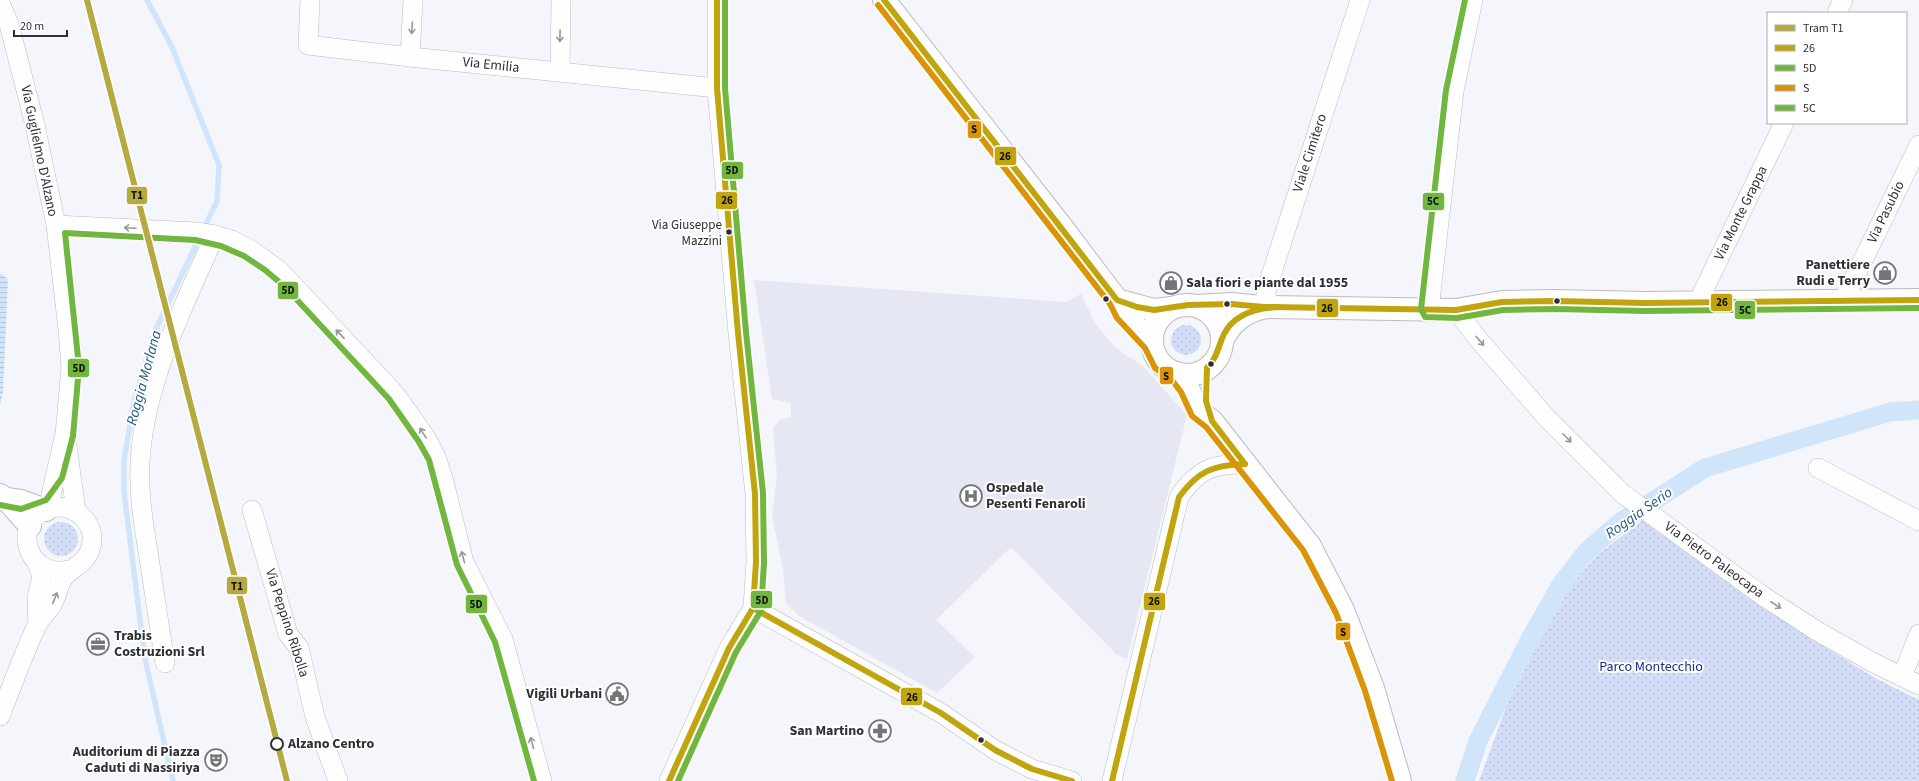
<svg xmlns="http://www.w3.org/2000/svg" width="1919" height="781" font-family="'Source Sans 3',sans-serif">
  <defs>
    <pattern id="grass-dots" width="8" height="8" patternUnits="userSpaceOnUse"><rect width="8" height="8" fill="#d3ddf8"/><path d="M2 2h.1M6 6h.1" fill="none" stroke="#b5bed5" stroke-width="1.8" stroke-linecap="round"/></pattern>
    <pattern id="water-rules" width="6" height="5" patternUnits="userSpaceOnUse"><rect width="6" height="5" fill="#d0e5fa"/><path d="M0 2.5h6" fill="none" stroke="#b3c5d7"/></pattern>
  </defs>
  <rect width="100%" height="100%" fill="#f5f6fb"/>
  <!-- built -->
  <polygon fill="#e5e8f2" points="754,280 1066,302 1081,294 1096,325 1116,348 1144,367 1187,415 1127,659 1116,654 1011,547 936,620 975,657 937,693 799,616 786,603 783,570 772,515 777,476 773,429 779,420 791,417 791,403 772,399"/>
  <!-- grass -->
  <g fill="url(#grass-dots)">
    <circle cx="1186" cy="340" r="15"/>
    <polygon points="1643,520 1807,636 1877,679 1919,700 1919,781 1479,781 1506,707 1553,607 1597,555"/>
    <circle cx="61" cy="539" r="17"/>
  </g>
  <!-- water -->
  <polygon fill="url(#water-rules)" points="0,273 8,279 3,391 0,406"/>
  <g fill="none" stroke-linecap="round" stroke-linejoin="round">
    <!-- stream -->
    <polyline stroke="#d0e5fa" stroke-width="5.5" points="147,0 172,47 219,165 217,201 155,331 134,402 124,460 124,492 145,659 173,781"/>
    <!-- canal -->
    <polyline stroke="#d0e5fa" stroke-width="19" points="1465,781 1478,741 1529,641 1562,583 1587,551 1622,521 1705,468 1890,412 1919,410"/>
    <!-- street casing -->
    <g stroke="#bbbcc0" stroke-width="20">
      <g id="street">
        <polyline points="310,0 308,45 410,57 717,88"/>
        <polyline points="0,3 9,24 35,125 56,225 68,329 71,368 65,434 51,495 50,508"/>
        <polyline points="1837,13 1843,0"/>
        <polyline points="410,57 413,0"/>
        <polyline points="560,71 561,0"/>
        <polyline points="56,225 196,232 215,235 232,240 251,250 280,271 395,394 426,438 436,457 444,482 464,562 503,639 542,781"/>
        <polyline points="1843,301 1919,145"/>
        <polyline points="1698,302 1784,123"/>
        <polyline points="1267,307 1266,291 1360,0"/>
        <polyline points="1429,310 1454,91 1473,0"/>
        <polyline points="1456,310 1478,339 1546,417 1623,494 1763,596 1817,631 1874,663 1919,685"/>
        <polyline points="67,446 76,511"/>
        <polyline points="1818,468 1919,521"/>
        <polyline points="252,510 288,634 299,648 315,717 338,781"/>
        <polyline points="37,563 42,577 37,598 38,624"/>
        <polyline points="753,608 941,713 995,750 1032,769 1072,781"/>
        <path d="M165 663C160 628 154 593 149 558 143 522 137 485 141 449 149 374 185 303 215 235"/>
        <polyline points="1902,677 1919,634"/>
        <path d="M0 716C12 686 23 655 37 625 41 617 49 611 53 603 57 596 58 587 62 580 69 568 85 565 90 550 99 526 76 502 51 508 10 519 25 580 69 570"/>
        <polyline points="669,781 729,648 753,608 756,562 755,494 738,333 717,88 717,0"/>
        <path d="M1112 781 1179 497C1198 469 1212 464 1245 464"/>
      </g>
    </g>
    <!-- secondary casing -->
    <g stroke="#bbbcc0" stroke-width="24">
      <g id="secondary">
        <polyline points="884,0 1061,226 1117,300 1124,313 1152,344"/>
        <polyline points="1117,300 1154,310 1172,308"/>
        <circle cx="1187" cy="340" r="35"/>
        <polyline points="1197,306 1231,304 1261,307"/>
        <path d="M1222 341C1231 322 1245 311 1267 307L1456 310 1502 302 1555 301 1645 303 1919 300"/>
        <polyline points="1177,373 1188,388 1198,411 1212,421 1310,546 1343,610 1373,688 1400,781"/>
        <polyline points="0,495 6,499 30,526"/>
        <polyline points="6,499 21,501 46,510"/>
      </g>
    </g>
    <!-- street -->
    <use href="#street" stroke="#fefefe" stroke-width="19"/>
    <!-- secondary -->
    <use href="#secondary" stroke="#fefefe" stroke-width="22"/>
    <!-- bus-1 casing -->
    <g stroke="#fff" stroke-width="9">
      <g id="bus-1">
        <polyline points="884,0 1117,300 1137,307 1154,310 1188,305 1231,304 1264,307 1456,310 1502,302 1555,301 1645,303 1919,300"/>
        <path d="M1207 368C1217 358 1218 347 1224 334 1234 314 1257 308 1278 307"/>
        <polyline points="1207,368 1206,401 1212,421 1245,464"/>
        <polyline points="753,608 941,713 995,750 1032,769 1072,781"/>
        <polyline points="669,781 729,648 753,608 756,562 755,494 738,333 717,88 717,0"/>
        <path d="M1112 781 1179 497C1198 471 1213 465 1245 464"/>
      </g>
    </g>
    <!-- bus-2 casing -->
    <g stroke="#fff" stroke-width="9">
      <g id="bus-2">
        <polyline points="0,505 21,509 46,500 62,478 73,436 79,367 65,233 195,240 221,246 244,256 265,270 285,287 389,399 419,442 429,460 457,565 495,642 534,781"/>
        <polyline points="678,781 736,652 761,611 764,563 763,493 746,332 725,88 725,0"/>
      </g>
    </g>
    <!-- bus-3 casing -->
    <g stroke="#fff" stroke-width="9">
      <polyline id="bus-3" points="878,5 1110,304 1117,318 1145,348 1155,368 1171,379 1181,392 1192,416 1206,427 1303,550 1336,613 1365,691 1392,781"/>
    </g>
    <!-- bus-4 casing -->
    <g stroke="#fff" stroke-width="9">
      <polyline id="bus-4" points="1465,0 1446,90 1421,309 1425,317 1457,318 1503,310 1555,309 1645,311 1919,308"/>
    </g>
    <!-- bus-1 -->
    <use href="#bus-1" stroke="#c1a50f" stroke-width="6"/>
    <!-- bus-2 -->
    <use href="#bus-2" stroke="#71b73f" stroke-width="6"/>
    <!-- bus-3 -->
    <use href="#bus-3" stroke="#d99408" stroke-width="6"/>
    <!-- bus-4 -->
    <use href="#bus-4" stroke="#71b73f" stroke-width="6"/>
    <!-- tram-1 casing -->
    <g stroke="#fff" stroke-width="9">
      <polyline id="tram-1" points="87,0 287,781"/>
    </g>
    <!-- tram-1 -->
    <use href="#tram-1" stroke="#b5aa42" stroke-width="6"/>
  </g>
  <!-- one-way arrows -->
  <defs><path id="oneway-shaft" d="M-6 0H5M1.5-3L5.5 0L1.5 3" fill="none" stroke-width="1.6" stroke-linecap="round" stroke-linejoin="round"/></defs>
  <g stroke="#969798">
    <use href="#oneway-shaft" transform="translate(412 28) rotate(93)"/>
    <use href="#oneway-shaft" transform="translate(560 36) rotate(91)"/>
    <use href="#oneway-shaft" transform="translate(130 228) rotate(-177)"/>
    <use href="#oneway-shaft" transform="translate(340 334) rotate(-133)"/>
    <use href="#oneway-shaft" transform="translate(1480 341) rotate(50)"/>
    <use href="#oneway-shaft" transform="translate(423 433) rotate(-122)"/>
    <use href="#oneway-shaft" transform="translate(1567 438) rotate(45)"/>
    <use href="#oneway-shaft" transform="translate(463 557) rotate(-105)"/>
    <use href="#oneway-shaft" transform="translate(55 598) rotate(-68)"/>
    <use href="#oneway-shaft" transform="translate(1776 605) rotate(33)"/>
    <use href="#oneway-shaft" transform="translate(532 743) rotate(-106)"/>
  </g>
  <!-- icons -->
  <defs>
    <g id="shop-ring" transform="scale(1.15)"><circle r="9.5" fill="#fff" stroke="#747579" stroke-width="1.5"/><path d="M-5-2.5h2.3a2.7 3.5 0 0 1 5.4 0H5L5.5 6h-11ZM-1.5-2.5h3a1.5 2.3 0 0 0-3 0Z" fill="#747579"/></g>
    <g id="hospital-ring" transform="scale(1.15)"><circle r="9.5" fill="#fff" stroke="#747579" stroke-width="1.5"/><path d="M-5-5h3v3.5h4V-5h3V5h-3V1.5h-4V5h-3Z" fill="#747579"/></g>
    <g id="office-ring" transform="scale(1.15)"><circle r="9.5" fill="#fff" stroke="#747579" stroke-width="1.5"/><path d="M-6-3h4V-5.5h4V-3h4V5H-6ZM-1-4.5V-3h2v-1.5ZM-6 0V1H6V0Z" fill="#747579"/></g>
    <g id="civic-ring" transform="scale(1.15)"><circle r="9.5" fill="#fff" stroke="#747579" stroke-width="1.5"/><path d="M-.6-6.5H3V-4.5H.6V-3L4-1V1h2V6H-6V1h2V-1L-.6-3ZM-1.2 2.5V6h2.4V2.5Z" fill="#747579"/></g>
    <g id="pharmacy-ring" transform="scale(1.15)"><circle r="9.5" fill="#fff" stroke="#747579" stroke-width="1.5"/><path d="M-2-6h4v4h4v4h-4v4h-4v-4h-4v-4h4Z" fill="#747579"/></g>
    <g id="theatre-ring" transform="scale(1.15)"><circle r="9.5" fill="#fff" stroke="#747579" stroke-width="1.5"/><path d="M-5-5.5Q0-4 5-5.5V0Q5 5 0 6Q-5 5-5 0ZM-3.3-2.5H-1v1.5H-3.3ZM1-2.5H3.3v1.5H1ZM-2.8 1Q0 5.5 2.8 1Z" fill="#747579"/></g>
  </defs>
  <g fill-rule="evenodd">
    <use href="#shop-ring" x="1885" y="273"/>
    <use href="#shop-ring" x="1171" y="283"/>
    <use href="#hospital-ring" x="971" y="496"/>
    <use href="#office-ring" x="98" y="644"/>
    <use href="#civic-ring" x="617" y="694"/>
    <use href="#pharmacy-ring" x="880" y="731"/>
    <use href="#theatre-ring" x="216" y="760"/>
  </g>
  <!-- markers -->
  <g fill="#2f3033" stroke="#fff" stroke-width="1.5">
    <circle cx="729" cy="232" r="3.5"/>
    <circle cx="1106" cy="299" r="3.5"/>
    <circle cx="1557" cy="301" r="3.5"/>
    <circle cx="1227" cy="304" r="3.5"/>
    <circle cx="1211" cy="364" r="3.5"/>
    <circle cx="981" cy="740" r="3.5"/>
  </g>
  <circle fill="#fff" stroke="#2f3033" stroke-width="2" cx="277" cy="744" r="6"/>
  <g text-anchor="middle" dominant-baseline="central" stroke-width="4" stroke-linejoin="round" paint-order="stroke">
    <!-- bus labels -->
    <g font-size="13" fill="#2f3033" stroke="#fff" text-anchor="end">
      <text x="722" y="225">Via Giuseppe<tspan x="722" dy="16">Mazzini</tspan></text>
    </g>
    <!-- street labels -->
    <g font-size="14" fill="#2f3033" stroke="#fff">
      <text transform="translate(491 65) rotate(6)">Via Emilia</text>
      <text transform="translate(39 151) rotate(78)">Via Guglielmo D'Alzano</text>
      <text transform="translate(1310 153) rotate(-72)">Viale Cimitero</text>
      <text transform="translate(1886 212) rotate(-64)">Via Pasubio</text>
      <text transform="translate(1741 213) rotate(-64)">Via Monte Grappa</text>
      <text transform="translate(1714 560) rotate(36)">Via Pietro Paleocapa</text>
      <text transform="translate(287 623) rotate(72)">Via Peppino Ribolla</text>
    </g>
    <!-- poi labels -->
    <g font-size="14" font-weight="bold" fill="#2f3033" stroke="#fff" text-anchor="end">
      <text x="1870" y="265">Panettiere<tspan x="1870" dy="16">Rudi e Terry</tspan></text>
      <text x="1186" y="283" text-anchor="start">Sala fiori e piante dal 1955</text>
      <text x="986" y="488" text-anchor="start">Ospedale<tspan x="986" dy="16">Pesenti Fenaroli</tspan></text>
      <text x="114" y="636" text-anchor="start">Trabis<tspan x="114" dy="16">Costruzioni Srl</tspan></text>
      <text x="602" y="694">Vigili Urbani</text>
      <text x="864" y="731">San Martino</text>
      <text x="200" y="752">Auditorium di Piazza<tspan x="200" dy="16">Caduti di Nassiriya</tspan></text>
    </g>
    <!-- park labels -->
    <g font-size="14" fill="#1e2c89" stroke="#fff">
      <text x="1651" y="667">Parco Montecchio</text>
    </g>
    <!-- stop labels -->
    <g font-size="14" font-weight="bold" fill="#2f3033" stroke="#fff" text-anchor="start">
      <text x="288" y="744">Alzano Centro</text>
    </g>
    <!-- water labels -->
    <g font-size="15" font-style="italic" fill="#225a86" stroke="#fff">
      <text transform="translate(144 378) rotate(-75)">Roggia Morlana</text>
      <text transform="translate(1639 513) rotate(-35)">Roggia Serio</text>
    </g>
  </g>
  <g stroke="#fff" stroke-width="1.5">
    <rect x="967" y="120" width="15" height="19" rx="4" fill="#d99408"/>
    <rect x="994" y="146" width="23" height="20" rx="4" fill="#c1a50f"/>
    <rect x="721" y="161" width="23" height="19" rx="4" fill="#71b73f"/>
    <rect x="126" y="186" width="22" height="19" rx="4" fill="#b5aa42"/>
    <rect x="715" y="191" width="23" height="19" rx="4" fill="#c1a50f"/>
    <rect x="1422" y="192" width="23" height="19" rx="4" fill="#71b73f"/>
    <rect x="277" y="281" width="22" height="19" rx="4" fill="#71b73f"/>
    <rect x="1710" y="293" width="23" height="19" rx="4" fill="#c1a50f"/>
    <rect x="1316" y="298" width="23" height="20" rx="4" fill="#c1a50f"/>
    <rect x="1734" y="300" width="22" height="20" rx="4" fill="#71b73f"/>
    <rect x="67" y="358" width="23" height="20" rx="4" fill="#71b73f"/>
    <rect x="1159" y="366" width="15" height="19" rx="4" fill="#d99408"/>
    <rect x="226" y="576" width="22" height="19" rx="4" fill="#b5aa42"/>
    <rect x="750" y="590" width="23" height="19" rx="4" fill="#71b73f"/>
    <rect x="1143" y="592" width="23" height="19" rx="4" fill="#c1a50f"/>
    <rect x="465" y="594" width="23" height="20" rx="4" fill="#71b73f"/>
    <rect x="1335" y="622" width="16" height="19" rx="4" fill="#d99408"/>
    <rect x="900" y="687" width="23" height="19" rx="4" fill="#c1a50f"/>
  </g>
  <g font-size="11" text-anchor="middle" font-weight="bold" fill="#111">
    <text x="974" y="133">S</text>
    <text x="1005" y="160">26</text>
    <text x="732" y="174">5D</text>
    <text x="137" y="199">T1</text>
    <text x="727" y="204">26</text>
    <text x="1433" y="205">5C</text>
    <text x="288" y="294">5D</text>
    <text x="1722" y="306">26</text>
    <text x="1327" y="312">26</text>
    <text x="1745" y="314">5C</text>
    <text x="79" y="372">5D</text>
    <text x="1166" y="380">S</text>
    <text x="237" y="590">T1</text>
    <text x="762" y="604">5D</text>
    <text x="1154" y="605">26</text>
    <text x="476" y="608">5D</text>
    <text x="1343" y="636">S</text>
    <text x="912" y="701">26</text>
  </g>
  <!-- legend -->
  <rect x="1767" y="12" width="140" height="112" fill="#ffffff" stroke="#acacad"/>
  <rect x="1775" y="25" width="20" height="6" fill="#b5aa42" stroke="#acacad"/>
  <text x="1803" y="32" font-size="12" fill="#2f3033">Tram T1</text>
  <rect x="1775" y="45" width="20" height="6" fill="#c1a50f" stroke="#acacad"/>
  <text x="1803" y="52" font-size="12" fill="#2f3033">26</text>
  <rect x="1775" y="65" width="20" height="6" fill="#71b73f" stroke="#acacad"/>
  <text x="1803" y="72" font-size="12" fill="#2f3033">5D</text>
  <rect x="1775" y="85" width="20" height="6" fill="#d99408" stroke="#acacad"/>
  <text x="1803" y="92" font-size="12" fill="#2f3033">S</text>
  <rect x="1775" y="105" width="20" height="6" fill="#71b73f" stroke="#acacad"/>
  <text x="1803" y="112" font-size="12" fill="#2f3033">5C</text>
  <!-- scale -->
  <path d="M14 30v6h53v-6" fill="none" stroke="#2f3033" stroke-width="2"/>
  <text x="20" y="30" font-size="12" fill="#2f3033" stroke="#ffffff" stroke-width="3" paint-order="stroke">20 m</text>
</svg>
